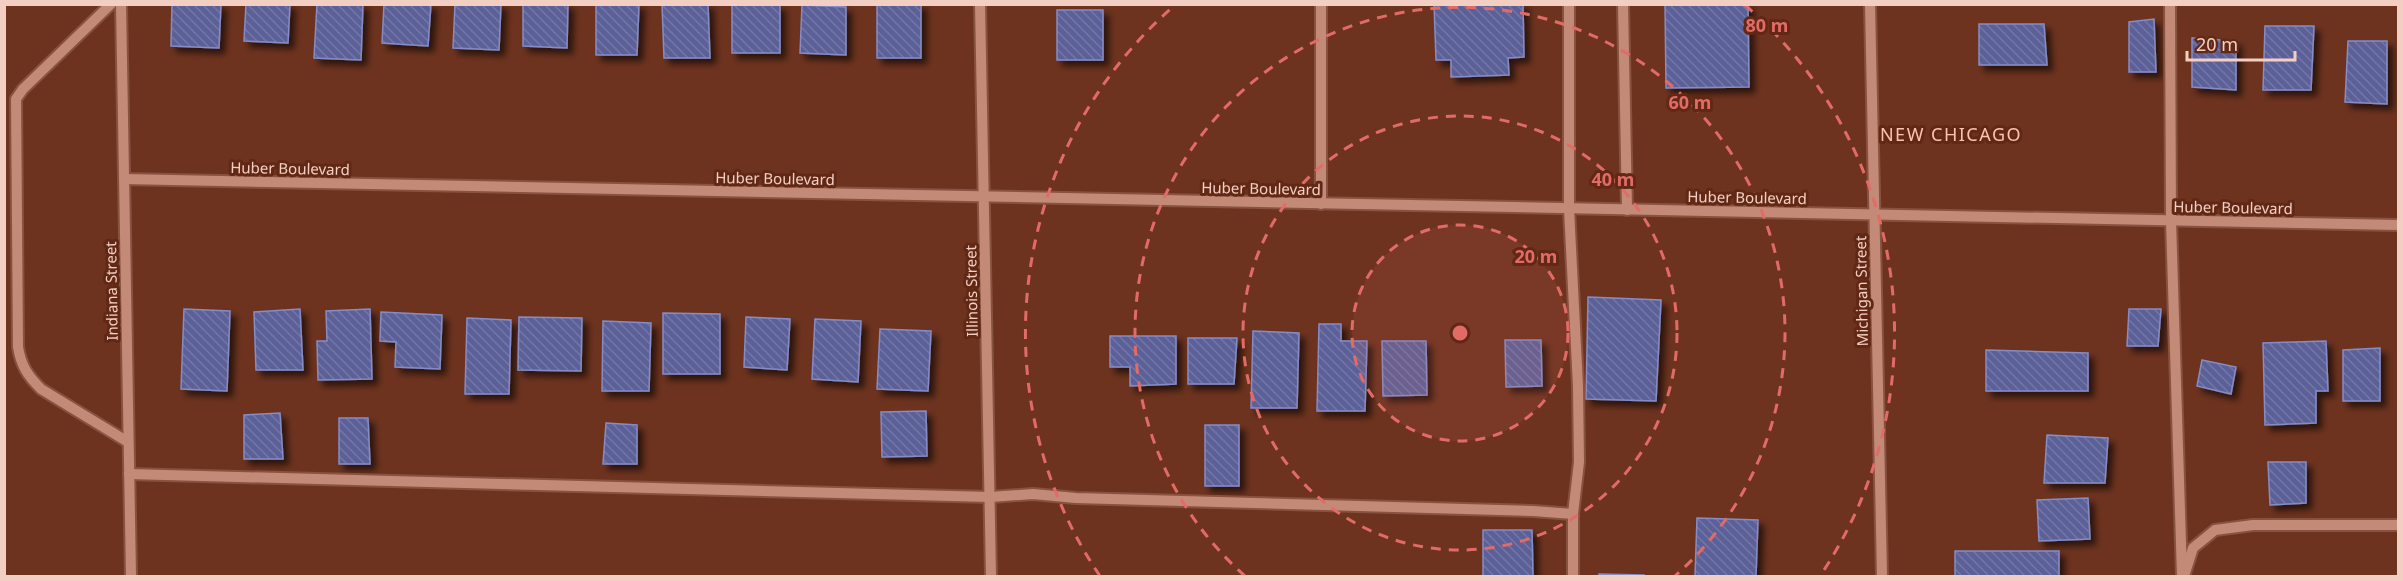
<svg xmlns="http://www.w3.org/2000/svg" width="2403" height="581" font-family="'Noto Sans',sans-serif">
  <defs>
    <pattern id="building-back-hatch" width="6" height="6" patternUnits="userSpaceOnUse" patternTransform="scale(1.5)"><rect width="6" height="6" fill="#5b6098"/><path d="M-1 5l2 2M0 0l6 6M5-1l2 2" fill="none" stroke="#7376a5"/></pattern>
    <filter id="shadow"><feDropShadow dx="5.5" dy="5.5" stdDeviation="3" flood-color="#0009"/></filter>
  </defs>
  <rect width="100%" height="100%" fill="#6d331f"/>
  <!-- building -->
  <g fill="url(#building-back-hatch)" stroke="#858cc7" stroke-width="1.5" filter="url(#shadow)">
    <polygon points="172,4 221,4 219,48 171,46"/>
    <polygon points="246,4 290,4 288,43 244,41"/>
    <polygon points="317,4 363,4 361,60 314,58"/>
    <polygon points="384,4 431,4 428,46 382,43"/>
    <polygon points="455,4 501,4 499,50 453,48"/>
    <polygon points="523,4 568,4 567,48 523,46"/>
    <polygon points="596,4 639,4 637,55 596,55"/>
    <polygon points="662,4 708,4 710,58 664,58"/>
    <polygon points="732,4 780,5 780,53 732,53"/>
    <rect x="877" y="4" width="44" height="54"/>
    <polygon points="1434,4 1523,4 1524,57 1508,58 1509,75 1451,77 1451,60 1436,60"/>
    <polygon points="1665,4 1748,4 1749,87 1666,88"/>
    <polygon points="802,5 846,7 846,55 800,53"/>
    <rect x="1057" y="10" width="46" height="50"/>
    <polygon points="2154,19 2156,72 2129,72 2129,22"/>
    <polygon points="1979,24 2044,24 2047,65 1979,65"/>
    <polygon points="2265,26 2314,26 2311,90 2263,90"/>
    <polygon points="2192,38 2236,41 2236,90 2192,87"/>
    <polygon points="2348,41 2387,41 2387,104 2345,102"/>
    <polygon points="1588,297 1661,300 1656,401 1586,399"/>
    <polygon points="184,309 230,311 227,391 181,389"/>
    <polygon points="300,309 303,370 256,370 254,312"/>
    <polygon points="370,309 372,379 318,380 317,341 327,341 326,311"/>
    <polygon points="2129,309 2161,309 2158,346 2127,346"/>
    <polygon points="381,312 442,315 440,369 395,367 396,342 380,341"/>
    <polygon points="663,313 720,314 720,374 663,374"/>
    <polygon points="519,317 582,318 581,371 518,370"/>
    <polygon points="746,317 790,319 787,370 744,367"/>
    <polygon points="467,318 511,320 509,394 465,394"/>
    <polygon points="815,319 861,321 858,382 812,379"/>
    <polygon points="603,321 651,323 649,391 602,391"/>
    <polygon points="1319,324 1341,324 1341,341 1367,341 1365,411 1317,411"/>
    <polygon points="880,329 931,331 928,391 877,389"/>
    <polygon points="1253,331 1299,333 1297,408 1251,408"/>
    <polygon points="1110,336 1176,336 1176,384 1130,386 1130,367 1110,367"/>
    <polygon points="1188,338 1237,338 1234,384 1188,384"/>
    <polygon points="1505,340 1541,340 1542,386 1506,387"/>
    <polygon points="1382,341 1426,341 1427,395 1383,396"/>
    <polygon points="2326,341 2328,391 2316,391 2316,423 2265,425 2263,343"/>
    <polygon points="2380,348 2380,401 2343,401 2343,350"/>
    <polygon points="1986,350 2088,353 2088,391 1986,391"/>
    <polygon points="2202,360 2236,367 2231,394 2197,386"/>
    <polygon points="926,411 927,456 882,457 881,412"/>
    <polygon points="280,413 283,459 244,459 244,415"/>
    <polygon points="339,418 368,418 370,464 339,464"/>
    <polygon points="606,423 637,425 637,464 603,464"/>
    <rect x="1205" y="425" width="34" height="61"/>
    <polygon points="2047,435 2108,438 2105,483 2044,483"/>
    <polygon points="2268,462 2306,462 2306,503 2270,505"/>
    <polygon points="2088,498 2090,539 2039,541 2037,500"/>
    <polygon points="1697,518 1758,520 1756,576 1695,576"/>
    <polygon points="1483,530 1532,530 1533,576 1483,576"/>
    <rect x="1955" y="551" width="104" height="25"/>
    <polygon points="1599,574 1644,575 1644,576 1599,576"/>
  </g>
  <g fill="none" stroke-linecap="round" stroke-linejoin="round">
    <!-- minor casing -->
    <g stroke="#885240" stroke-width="14">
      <g id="minor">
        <path d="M111 4 23 89 16 99 18 347C21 366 28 376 41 389L128 442"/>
        <polyline points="121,4 131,576"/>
        <polyline points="980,4 991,576"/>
        <polyline points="1569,4 1569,209 1578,386 1579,462 1573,514 1573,576"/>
        <polyline points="1623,4 1627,210"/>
        <polyline points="1870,4 1882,576"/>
        <polyline points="2170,4 2171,221 2182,576"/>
        <polyline points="124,179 2398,225"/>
        <polyline points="1321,204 1321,4"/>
        <polyline points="129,474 990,497 1033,494 1076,498 1533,511 1573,514"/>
        <polyline points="2185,573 2193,548 2215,530 2253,525 2398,525"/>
      </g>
    </g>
    <!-- minor -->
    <use href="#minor" stroke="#c38a78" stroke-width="10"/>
  </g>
  <!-- distance rings -->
  <circle cx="1460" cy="333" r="108" fill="#e26b66" fill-opacity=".12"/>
  <g fill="none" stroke="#e26b66" stroke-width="3" stroke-dasharray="10 8">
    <circle cx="1460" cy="333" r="108"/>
    <circle cx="1460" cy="333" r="217"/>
    <path d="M1245 576A325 325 0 1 1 1675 576"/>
    <path d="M1100 576A434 434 0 0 1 1175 5M1745 5A434 434 0 0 1 1820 576"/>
  </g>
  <g text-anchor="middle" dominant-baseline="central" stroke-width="6" stroke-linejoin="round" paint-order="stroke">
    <!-- street labels -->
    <g font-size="15" fill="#f3cfc3" stroke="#612815">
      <text transform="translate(290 168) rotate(1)">Huber Boulevard</text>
      <text transform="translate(775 178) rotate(1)">Huber Boulevard</text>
      <text transform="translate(1261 188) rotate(1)">Huber Boulevard</text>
      <text transform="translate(1747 197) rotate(1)">Huber Boulevard</text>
      <text transform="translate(2233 207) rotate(1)">Huber Boulevard</text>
      <text transform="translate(111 291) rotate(-91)">Indiana Street</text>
      <text transform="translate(971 291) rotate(-91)">Illinois Street</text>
      <text transform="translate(1861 291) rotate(-91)">Michigan Street</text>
    </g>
    <!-- quarter labels -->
    <g font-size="18" letter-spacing="1.5" fill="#fcc3b0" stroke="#612815">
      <text x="1951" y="134">NEW CHICAGO</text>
    </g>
  </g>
  <circle cx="1460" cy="333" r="9" fill="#e26b66" stroke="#612815" stroke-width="3"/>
  <g font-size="18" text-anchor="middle" font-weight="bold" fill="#e26b66" stroke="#612815" stroke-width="6" stroke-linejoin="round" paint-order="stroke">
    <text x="1767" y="32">80 m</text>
    <text x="1690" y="109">60 m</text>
    <text x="1613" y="186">40 m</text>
    <text x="1536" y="263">20 m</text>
  </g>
  <!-- border -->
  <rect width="2403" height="581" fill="none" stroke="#f3cfc3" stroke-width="12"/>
  <!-- scale -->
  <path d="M2187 51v9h108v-9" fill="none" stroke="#f3cfc3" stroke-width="3"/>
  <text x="2196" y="51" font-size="18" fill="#f3cfc3" stroke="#612815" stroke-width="4.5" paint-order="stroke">20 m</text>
</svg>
